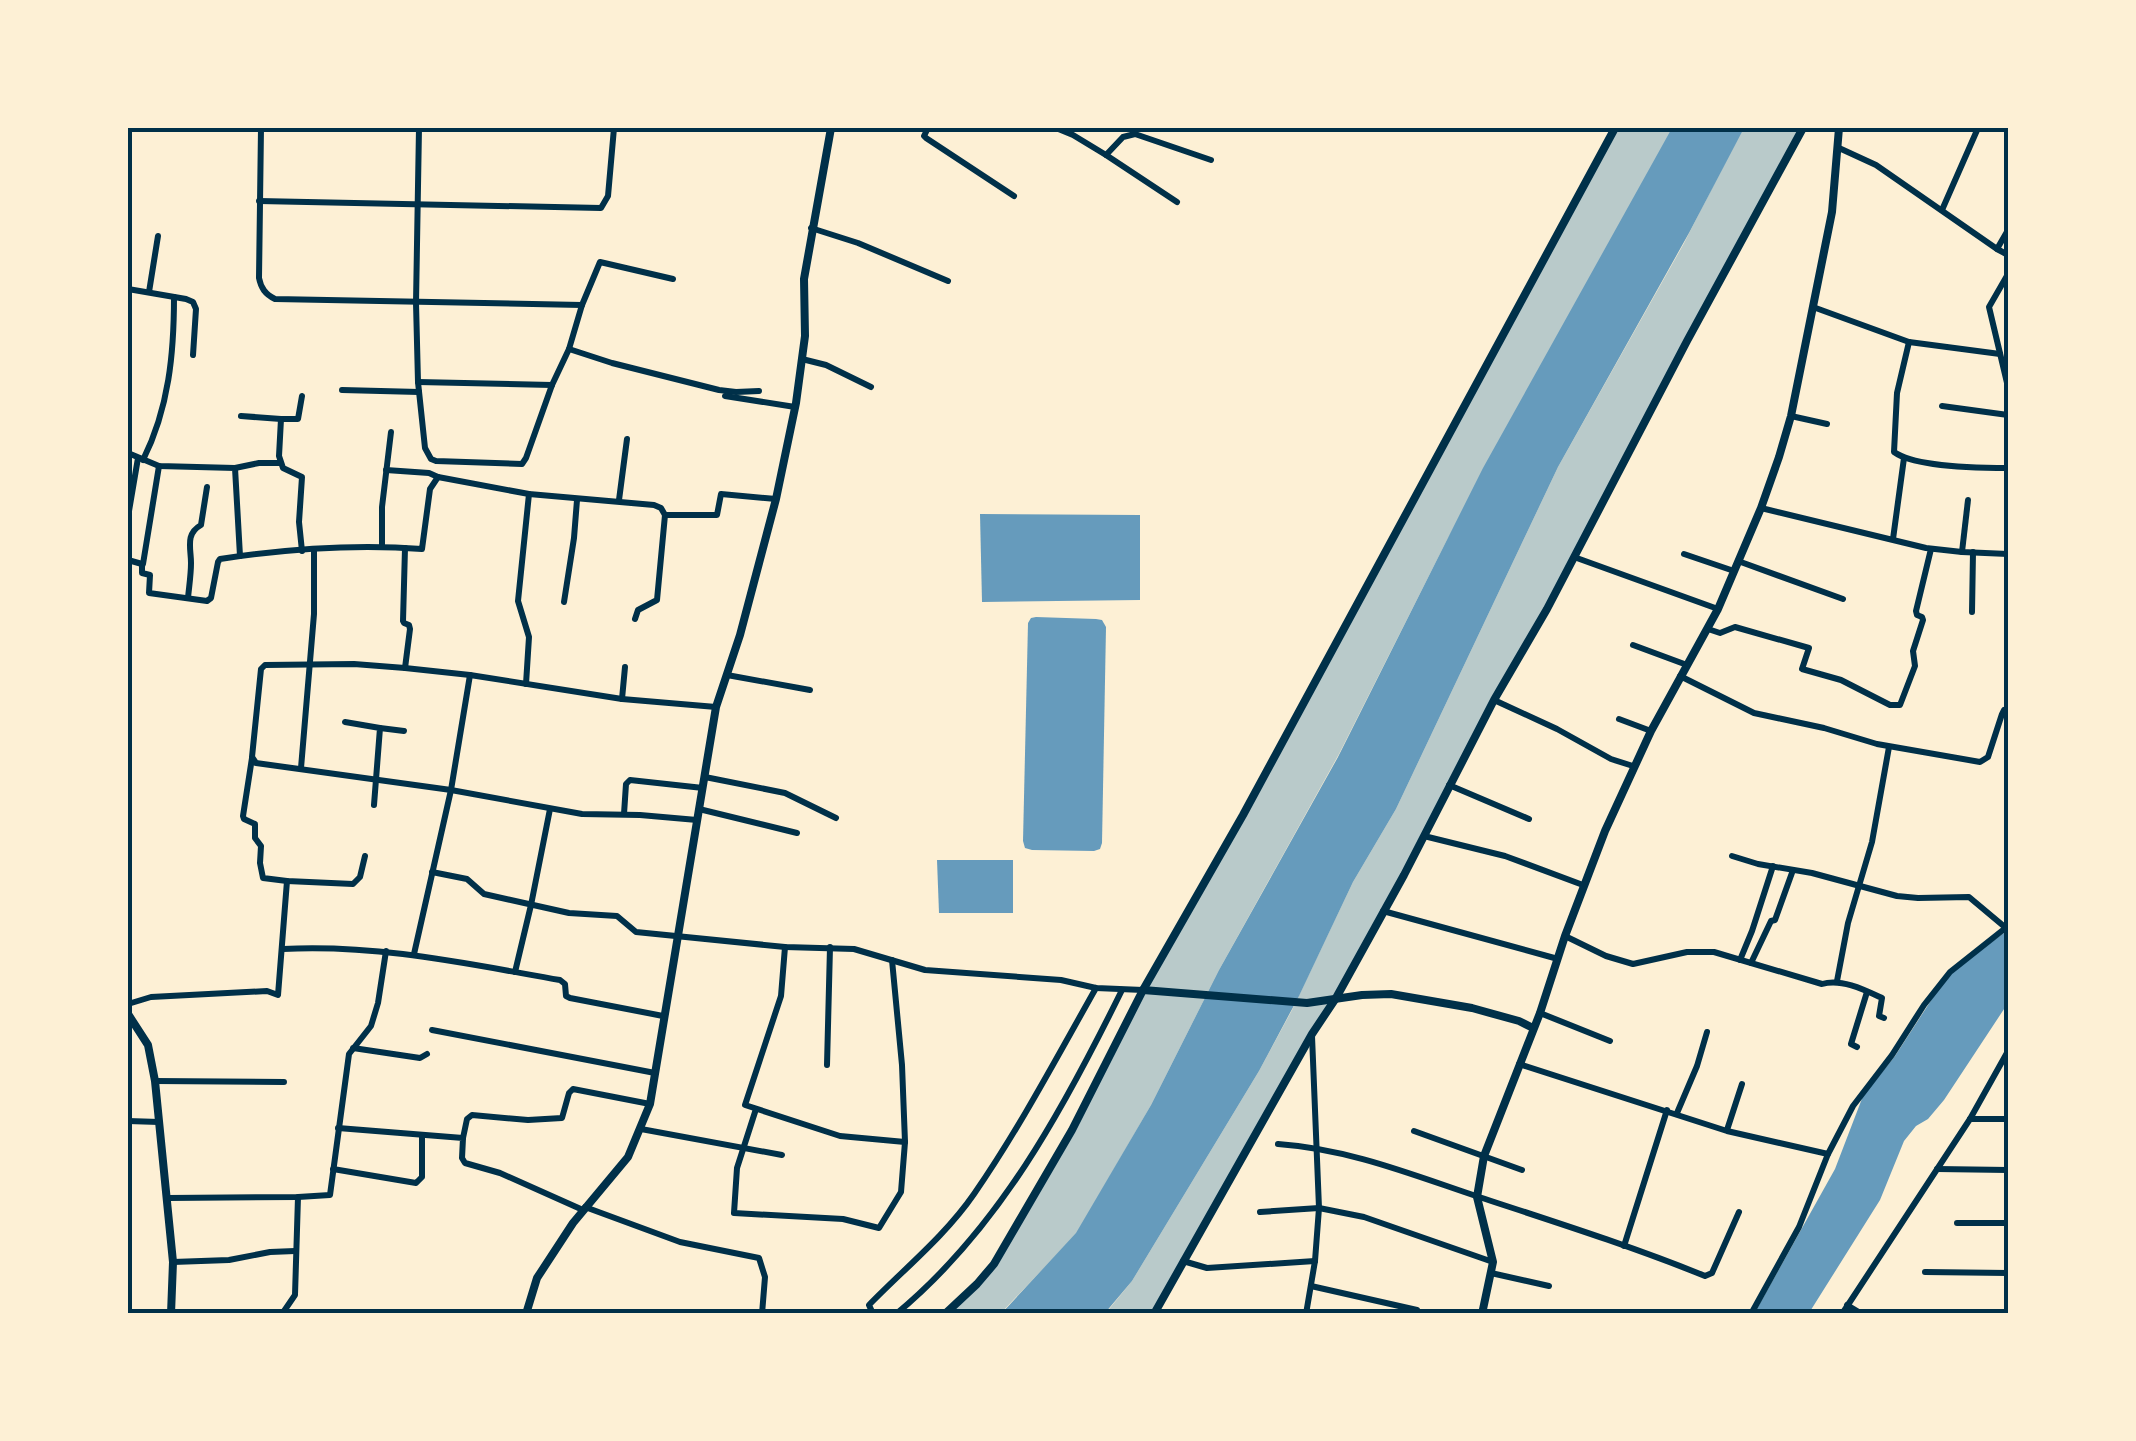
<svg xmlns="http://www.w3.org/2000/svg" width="2136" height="1441" font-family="'Nunito Sans',sans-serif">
  <rect width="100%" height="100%" fill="#fdf0d5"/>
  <!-- green -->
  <g fill="#b9caca">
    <polygon points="1616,128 1673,128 1447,540 1339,754 1219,970 1151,1105 1077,1233 1001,1313 943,1314 958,1301 1009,1241"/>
    <polygon points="1743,128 1803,128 1424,836 1154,1313 1105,1314 1132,1281 1259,1071 1292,1010 1353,882 1396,809 1558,467 1683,245"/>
  </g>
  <!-- water -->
  <g fill="#669bbc">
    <polygon points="1672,128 1744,128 1689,233 1558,467 1396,809 1353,882 1299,996 1259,1071 1132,1281 1105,1313 1001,1314 1076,1233 1151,1105 1219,970 1338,757 1483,468"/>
    <polygon points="980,514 1140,515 1140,600 982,602"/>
    <polygon points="1036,617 1096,619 1102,620 1106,627 1102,843 1100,849 1094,851 1032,850 1025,848 1023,841 1028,623 1031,618"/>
    <polygon points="937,860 1013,860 1013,913 939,913"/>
    <polygon points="2008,930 2008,1003 1944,1100 1928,1119 1916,1126 1904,1141 1880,1200 1809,1313 1754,1314 1835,1169 1863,1096 1895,1056 1943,982 1964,962"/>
  </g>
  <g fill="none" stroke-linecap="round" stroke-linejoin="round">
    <!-- minor -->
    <g stroke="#003049" stroke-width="6">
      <path d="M261 128 259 278C261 288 265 294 275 299L582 305"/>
      <polyline points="419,128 416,303 418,382 425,448 431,459 436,461 522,464 526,458 552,385 569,349 582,305 600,262 673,279"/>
      <polyline points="928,128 924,136 926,138 1014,196"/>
      <polyline points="1056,128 1073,135 1106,155 1123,137 1135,134 1211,160"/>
      <polyline points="1839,148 1876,165 1997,249 2008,255"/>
      <polyline points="1106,155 1177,202"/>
      <polyline points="259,201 601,208 608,196 614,128"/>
      <polyline points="1942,210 1978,128"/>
      <polyline points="811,228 858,243 948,281"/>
      <polyline points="1997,249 2008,230"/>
      <polyline points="2008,274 1989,307 2008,387"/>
      <polyline points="128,289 186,299 193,302 196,309 193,355"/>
      <polyline points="149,292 158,236"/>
      <polyline points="1813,307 1909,342 2000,354"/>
      <path d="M1909 342 1897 393 1894 452C1915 467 1981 468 2008 468"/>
      <polyline points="569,349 612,363 719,390 736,392 759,391"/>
      <polyline points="802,359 826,365 871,387"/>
      <polyline points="418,382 552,385"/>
      <polyline points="342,390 419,392"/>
      <polyline points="302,396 298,419 281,419 279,456 283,468 302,477 299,522 302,551"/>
      <polyline points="725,396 795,407"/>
      <polyline points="1942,406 2008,415"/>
      <polyline points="241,416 281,419"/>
      <polyline points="1791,416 1827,424"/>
      <polyline points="128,453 159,466 235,468 240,556"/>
      <path d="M143 460C169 408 174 353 174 297"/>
      <polyline points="235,468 259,463 280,463"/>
      <polyline points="386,470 429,473 438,477"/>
      <polyline points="619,500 627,439"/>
      <polyline points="1761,508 1926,548 1962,552 2008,554"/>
      <polyline points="129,511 138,458"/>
      <polyline points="1893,539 1904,458"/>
      <polyline points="382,547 382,507 391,432"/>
      <polyline points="1962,552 1968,500"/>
      <polyline points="1684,554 1734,571"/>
      <polyline points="1574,557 1718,609"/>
      <path d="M128 560 142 564V573L150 575 149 593 207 601 211 598 218 562 220 559C286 549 356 544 422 549L430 489 438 477 529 494 654 505 661 508 665 515H717L721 494 776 499"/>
      <polyline points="1738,561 1843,599"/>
      <polyline points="143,564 159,466"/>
      <path d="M188 598C189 587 191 575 191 563 191 548 185 534 201 525L207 487"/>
      <polyline points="564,602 574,538 577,500"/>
      <polyline points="1972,612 1973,552"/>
      <polyline points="635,619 638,610 657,600 665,515"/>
      <polyline points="1708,629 1720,633 1735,627 1809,648 1802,669 1841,680 1890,705 1900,705 1915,666 1913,651 1923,620 1922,617 1917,615 1916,611 1931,549"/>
      <polyline points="1633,645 1687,665"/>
      <polyline points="405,668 410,629 409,625 404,623 403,621 405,548"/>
      <polyline points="727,675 810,690"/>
      <polyline points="1680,676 1754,713 1824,728 1877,744 1980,762 1988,757 2002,714 2004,710 2008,709"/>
      <polyline points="526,684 529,637 518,601 529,494"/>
      <polyline points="622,699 625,667"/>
      <polyline points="1494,700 1557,729 1611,759 1633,766"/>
      <polyline points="1619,719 1651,731"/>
      <polyline points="345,722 380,728 374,805"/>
      <polyline points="380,728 404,731"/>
      <polyline points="252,758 243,816 244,819 255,824 255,838 261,846 260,863 263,878 287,881 353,884 360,877 365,856"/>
      <polyline points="301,768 314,614 314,550"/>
      <polyline points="705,777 785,793 836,818"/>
      <polyline points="1449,785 1529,819"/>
      <polyline points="699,809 797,833"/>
      <polyline points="624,814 626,784 630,780 703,788"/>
      <polyline points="697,820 640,815 582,814 451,790 256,763 252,757 261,669 265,665 354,664 405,668 470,675 622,699 716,707"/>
      <polyline points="1424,836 1505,856 1583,885"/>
      <polyline points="1732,856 1758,864 1812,873 1897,896 1918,898 1969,897 2006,928"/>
      <polyline points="432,872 467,879 484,894 569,913 617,916 636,932 785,947 854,949 925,970 1061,980 1096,988 1143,990"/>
      <polyline points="1383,911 1558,959"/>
      <path d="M1565 936 1606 956 1633 964 1687 952H1714L1822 984C1841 978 1865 990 1882 998L1879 1016 1884 1018"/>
      <polyline points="785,947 781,996 745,1105 840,1136 905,1142"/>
      <path d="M283 949C377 944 468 964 560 980L565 984 566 996 570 998 663 1016"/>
      <polyline points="414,954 451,790 470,675"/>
      <polyline points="1740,960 1752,931 1773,866"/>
      <polyline points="1751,963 1771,921 1775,920 1793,870"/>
      <polyline points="515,972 531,905 550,809"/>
      <polyline points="1837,981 1848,923 1872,842 1889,747"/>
      <polyline points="128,1004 151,997 267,991 278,995 287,881"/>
      <polyline points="1540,1013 1610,1041"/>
      <polyline points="432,1030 655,1073"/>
      <polyline points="1857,1047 1851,1044 1867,992"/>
      <polyline points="353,1048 420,1058 427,1054"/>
      <polyline points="1519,1064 1727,1131 1828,1154"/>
      <polyline points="827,1065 830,947"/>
      <polyline points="155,1081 284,1082"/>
      <polyline points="756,1109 737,1168 734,1213 843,1219 879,1228 901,1192 905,1142 902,1065 892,960"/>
      <polyline points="1677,1113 1697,1066 1707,1032"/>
      <polyline points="1970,1119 2008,1119"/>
      <polyline points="128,1121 159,1122"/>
      <polyline points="338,1128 463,1138 462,1158 465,1163 500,1173 583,1210"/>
      <polyline points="641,1129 782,1155"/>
      <polyline points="1727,1130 1742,1084"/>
      <polyline points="1414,1131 1522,1170"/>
      <polyline points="463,1138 467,1119 472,1115 528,1120 562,1118 569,1093 573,1089 650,1104"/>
      <path d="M1278 1144C1349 1149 1413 1175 1479 1197 1555 1222 1631 1246 1705 1276L1712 1273 1739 1212"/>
      <polyline points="333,1169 416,1183 422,1177 422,1135"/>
      <polyline points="1937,1169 2008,1170"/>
      <polyline points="168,1198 298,1197 330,1195 349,1054 371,1026 378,1003 386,951"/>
      <polyline points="585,1207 680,1242 759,1258 765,1277 762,1314"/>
      <polyline points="1260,1212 1319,1208 1364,1217 1493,1262"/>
      <polyline points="1957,1223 2008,1223"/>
      <polyline points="1624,1246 1667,1110"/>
      <polyline points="1183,1261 1207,1268 1315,1261"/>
      <polyline points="173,1262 229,1260 270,1252 295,1251"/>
      <polyline points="1925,1272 2008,1273"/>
      <polyline points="1491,1273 1549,1286"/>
      <polyline points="1311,1286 1417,1310"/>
      <polyline points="1847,1305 1862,1314"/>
      <polyline points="282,1314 295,1295 298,1197"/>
      <path d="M873 1314 869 1305C904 1269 945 1236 974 1194 1019 1129 1057 1057 1096 988"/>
      <path d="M896 1314C999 1229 1064 1108 1122 990"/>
      <polyline points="1306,1314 1315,1261 1319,1208 1312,1036"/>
      <polyline points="1751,1314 1799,1227 1828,1154 1853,1106 1892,1055 1924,1005 1950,972 2008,926"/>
      <polyline points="1842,1314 1970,1119 2008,1051"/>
    </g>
    <!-- tertiary -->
    <g stroke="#003049" stroke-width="8">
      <polyline points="1143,990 1307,1003 1362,995 1391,994 1472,1008 1519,1021 1533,1028"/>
      <polyline points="128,1014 148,1045 155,1081 173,1262 171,1314"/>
      <polyline points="526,1314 537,1278 573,1223 628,1157 650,1104 716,707 740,635 776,499 796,403 805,336 804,279 831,128"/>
      <polyline points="945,1314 977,1284 994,1264 1072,1130 1143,990 1243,815 1615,128"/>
      <polyline points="1154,1314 1312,1034 1336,998 1404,875 1494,700 1547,609 1687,341 1803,128"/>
      <polyline points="1482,1314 1493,1262 1477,1197 1484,1156 1540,1013 1565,936 1605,831 1651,731 1718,609 1761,508 1779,457 1791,416 1832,212 1839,128"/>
    </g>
  </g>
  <!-- border -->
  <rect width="2136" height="1441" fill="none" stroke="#fdf0d5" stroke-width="260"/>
  <rect x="130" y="130" width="1876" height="1181" fill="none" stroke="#003049" stroke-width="4"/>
</svg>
